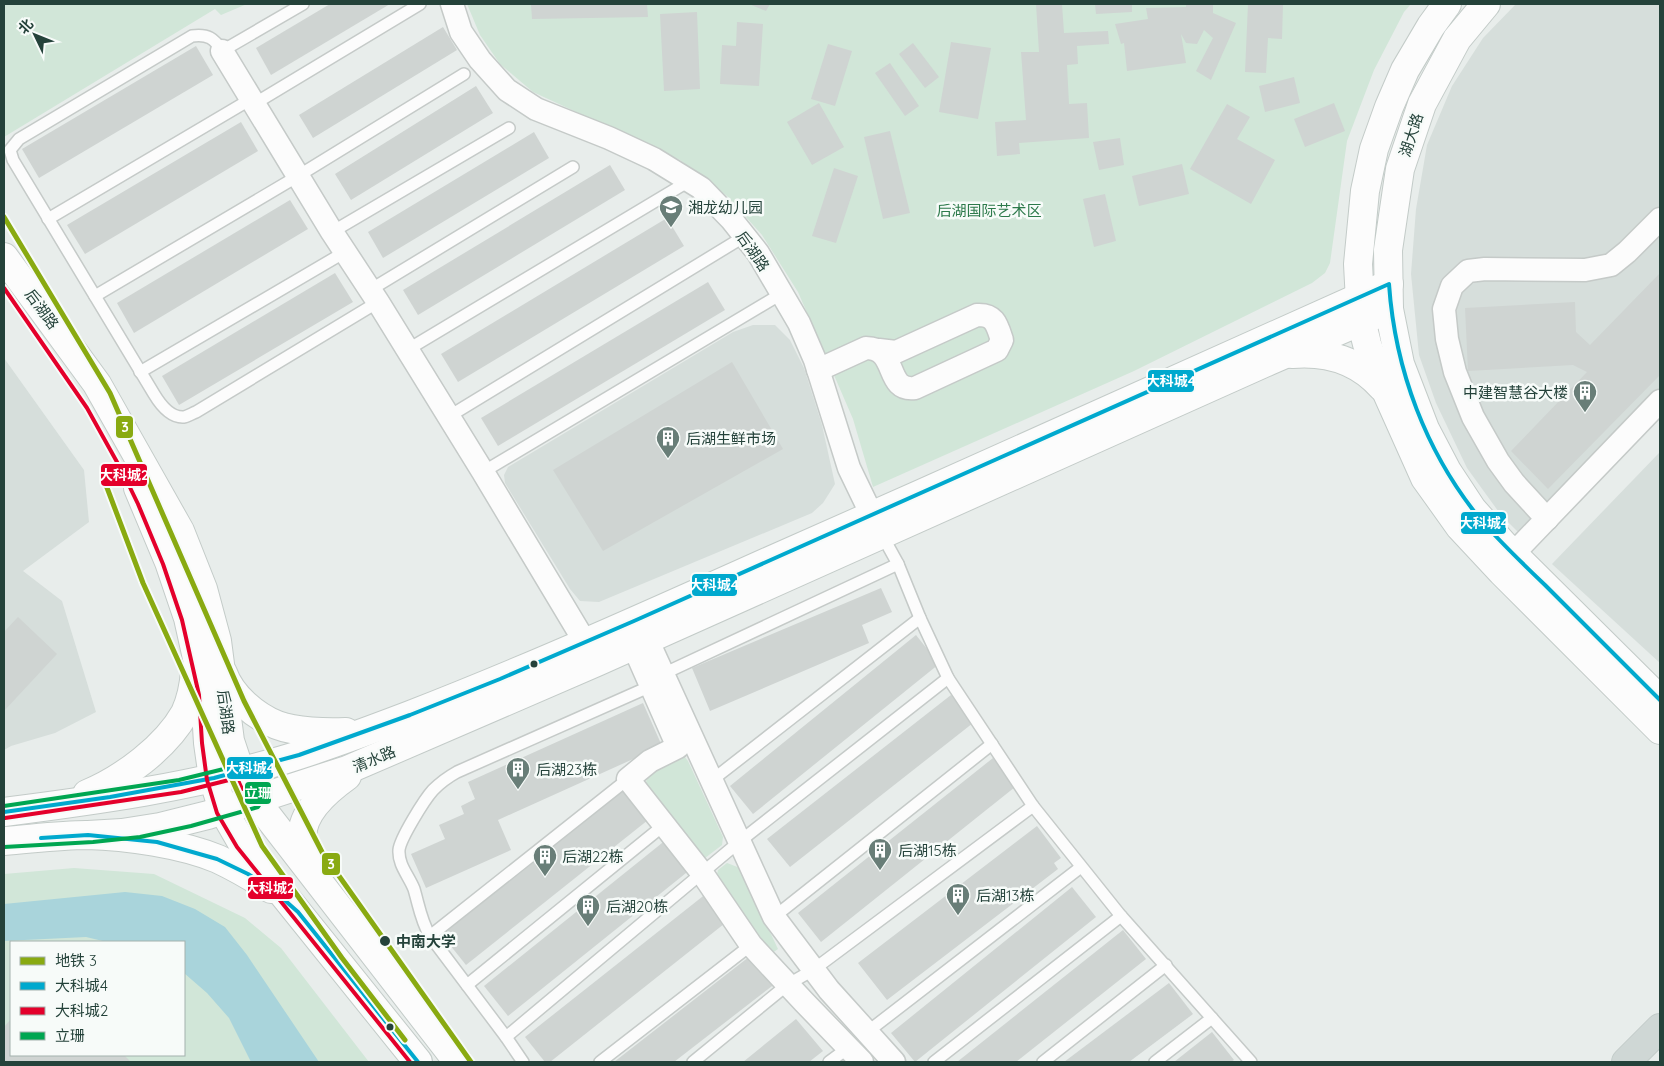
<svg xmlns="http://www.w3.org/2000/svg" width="1664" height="1066" font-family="Quicksand,'Noto Sans SC',sans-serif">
  <rect width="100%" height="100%" fill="#e8edeb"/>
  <!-- built -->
  <g fill="#d6dedb">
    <polygon points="1516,4 1660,4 1660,416 1533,547 1501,515 1467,468 1436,403 1419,355 1411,274 1416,209 1427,145 1452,86 1483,38"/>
    <polygon points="753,325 775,325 790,340 804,368 822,425 835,484 830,492 823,503 812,513 599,602 580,601 570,589 505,483 504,475 508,467 733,332"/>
    <polygon points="4,358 84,470 89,522 23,571 62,601 96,712 55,733 11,746 4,750"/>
    <polygon points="1660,452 1660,663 1552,564"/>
  </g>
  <!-- green -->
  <g fill="#d1e6d8" fill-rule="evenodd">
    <polygon points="4,4 247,4 221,15 215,9 4,137"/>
    <polygon points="467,4 1411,4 1404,12 1374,70 1347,141 1330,263 1325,273 1312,283 1134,371 873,487 853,419 798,292 762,235 727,196 680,160 533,92 500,64 480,35"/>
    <polygon points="684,756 688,761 723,837 722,845 705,858 700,858 646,790 646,782 648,775"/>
    <polygon points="727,863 740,868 778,949 768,956 716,878 718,870"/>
    <path d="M74 868 154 874 245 918 281 948 369 1062H4V874ZM11 942H184V1055H11Z"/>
  </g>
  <!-- water -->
  <polygon fill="#a9d4db" points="125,892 162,896 195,909 225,927 247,955 319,1062 251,1062 229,1018 207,993 184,973 184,942 107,942 86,937 4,941 4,904"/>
  <!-- building -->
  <g fill="#cfd4d2">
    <polygon points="330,4 390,4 271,75 256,48"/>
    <polygon points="531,4 647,4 648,17 532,19"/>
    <polygon points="749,4 770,4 766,11"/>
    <polygon points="1036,4 1062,4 1064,33 1108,31 1109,44 1077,46 1078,64 1067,65 1069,104 1087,103 1089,138 1019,143 1020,154 997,156 995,122 1026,120 1021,52 1039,52"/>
    <polygon points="1095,4 1132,4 1132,12 1096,14"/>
    <polygon points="1186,4 1213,4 1213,13 1236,23 1211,80 1196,71 1213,38 1204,30 1197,44 1186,43 1181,34 1186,63 1127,71 1124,43 1121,44 1115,24 1148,19 1146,8 1186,7"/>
    <polygon points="1248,4 1283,4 1282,39 1268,38 1266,73 1245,72"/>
    <polygon points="697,12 700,89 664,91 660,14"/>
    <polygon points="737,22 763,24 759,86 720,84 722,45 736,46"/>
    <polygon points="443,27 457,50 313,138 299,115"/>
    <polygon points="951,42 991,48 978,119 939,112"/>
    <polygon points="913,43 939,77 925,88 899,54"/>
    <polygon points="828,44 852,51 835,106 811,99"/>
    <polygon points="196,46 213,75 39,178 22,149"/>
    <polygon points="890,63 919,106 905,116 875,73"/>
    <polygon points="1294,77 1300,103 1265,112 1259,86"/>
    <polygon points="476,86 493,113 351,200 335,174"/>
    <polygon points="819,103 844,147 812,165 787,122"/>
    <polygon points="1334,103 1345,131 1305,147 1294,119"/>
    <polygon points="1227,104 1250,117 1237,139 1275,160 1251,204 1190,169"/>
    <polygon points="241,122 258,151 85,254 67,225"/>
    <polygon points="890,131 910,213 883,219 864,137"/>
    <polygon points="534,132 549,158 383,258 368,232"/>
    <polygon points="1120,138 1124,165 1099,170 1093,142"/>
    <polygon points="1182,164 1189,194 1139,206 1132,176"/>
    <polygon points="610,165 625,190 418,315 403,290"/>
    <polygon points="834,168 858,176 836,243 812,236"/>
    <polygon points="1105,194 1116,241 1094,247 1083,199"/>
    <polygon points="290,200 308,229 134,333 117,303"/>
    <polygon points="667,218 684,246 458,382 441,354"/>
    <polygon points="335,273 353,302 179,405 162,376"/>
    <polygon points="1660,273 1660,375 1548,489 1511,451 1587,372 1573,365 1468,371 1465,308 1575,302 1576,332 1590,345"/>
    <polygon points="708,282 725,310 498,446 481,418"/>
    <polygon points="732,362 783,449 603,551 553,470"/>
    <polygon points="881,588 892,612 862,625 869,643 710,711 692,668"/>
    <polygon points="18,617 57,654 4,711 4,632"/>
    <polygon points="916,635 939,664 753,814 730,786"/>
    <polygon points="951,695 973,723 790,867 767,839"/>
    <polygon points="643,703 662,746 498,820 511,850 426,888 411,854 445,839 439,825 464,814 461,806 475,799 468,782"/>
    <polygon points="993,758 1015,787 821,942 798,913"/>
    <polygon points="624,790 648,820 466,965 442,935"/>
    <polygon points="1037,826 1061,858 1054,863 1058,869 887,1000 858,963"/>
    <polygon points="667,839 691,869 508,1016 484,986"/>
    <polygon points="1072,887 1096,917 915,1062 891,1033"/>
    <polygon points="707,893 729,920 550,1062 545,1062 525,1037"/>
    <polygon points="1123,930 1146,959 1016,1062 957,1062"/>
    <polygon points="754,953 776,983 674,1062 614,1062"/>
    <polygon points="1169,983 1193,1014 1129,1062 1064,1062"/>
    <polygon points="11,1019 11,1055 124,1055 131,1062 4,1062 4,1027"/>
    <polygon points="796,1019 823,1051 809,1062 743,1062"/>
    <polygon points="1212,1032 1234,1060 1231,1062 1174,1062"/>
  </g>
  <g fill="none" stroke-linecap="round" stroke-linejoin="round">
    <!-- service casing -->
    <g stroke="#c5cac8" stroke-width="14">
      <g id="service">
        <path d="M303 4 222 51C214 38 208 34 192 36L19 139 10 150 13 160 154 394C160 404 171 418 184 417 188 416 193 413 196 412L378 302"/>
        <polyline points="254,104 420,4"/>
        <polyline points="48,219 251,99"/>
        <polyline points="332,232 509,128"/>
        <polyline points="370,290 573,167"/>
        <polyline points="95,296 298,176 464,74"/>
        <polyline points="407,350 689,181"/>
        <polyline points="140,372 345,252"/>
        <polyline points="448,417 745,236"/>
        <polyline points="483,472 781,294"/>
        <polyline points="882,535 898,564 920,618 948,678 1033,806 1121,916 1251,1062"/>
        <polyline points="711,781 920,618"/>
        <polyline points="774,917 992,744"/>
        <polyline points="430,936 628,779"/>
        <polyline points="467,985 664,825"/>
        <polyline points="866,1033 1081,867"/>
        <polyline points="506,1037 739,842 948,678"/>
        <path d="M523 1062 506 1037 430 936C421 921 419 906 414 889 409 876 398 865 399 850 400 839 424 800 433 790 440 783 448 777 457 772L651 686 663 674 898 564"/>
        <polyline points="600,1062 751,945"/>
        <polyline points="693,1062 787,985 813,970 1033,806"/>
        <polyline points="829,1062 848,1048"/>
        <polyline points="934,1062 1121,916"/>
        <polyline points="1043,1062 1166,965"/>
        <polyline points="1155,1062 1212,1018"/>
      </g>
    </g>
    <!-- minor casing -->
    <g stroke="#c5cac8" stroke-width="25">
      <g id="minor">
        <polyline points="452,4 461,32 480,60 507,90 536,109 609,138 654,159 701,188 731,219 758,253 799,323 815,360 849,468 879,530"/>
        <polyline points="222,51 332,232 378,302 483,472 594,657"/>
        <path d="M818 370 866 348C899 348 884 392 915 388L997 350 1002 340C997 325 995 314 977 315L896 352 879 350"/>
        <polyline points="1547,519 1514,483 1498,461 1473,417 1455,372 1447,339 1444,309 1452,286 1468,271 1485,269 1585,270 1611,265 1627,252 1660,219"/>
        <polyline points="1513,554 1660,401"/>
        <polyline points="647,639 774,917 829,990 894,1062"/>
        <polyline points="633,645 678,747 650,761 628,779 702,873 751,945 804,1002 862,1062"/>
      </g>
    </g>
    <!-- secondary casing -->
    <g stroke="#c3cbc8" stroke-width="30">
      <g id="secondary">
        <polyline points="1447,4 1431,26 1405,70 1389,107 1374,149 1365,191 1358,264 1361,320 1367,344 1374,364 1425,478 1460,527 1502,572 1660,730"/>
        <polyline points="1486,4 1457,39 1422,104 1400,169 1388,250 1389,309 1400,364 1425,429 1447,471 1472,509 1504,545 1660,700"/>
        <polyline points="4,257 97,384 180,531 203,589 217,641 230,741 240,771 256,801 458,1062"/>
        <path d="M1292 354C1327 351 1359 361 1382 387"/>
        <polyline points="138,488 169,562 188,618 205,694 208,743 213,778 223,810 242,843 418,1062"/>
        <path d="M223 673C231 696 255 716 277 725 295 732 327 733 346 732"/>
        <path d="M87 794C123 779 166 747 185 713 191 700 194 685 195 671"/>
        <path d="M4 812C98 800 192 787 283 760 326 747 368 731 410 715 531 668 649 615 767 562 975 471 1181 376 1389 284"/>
        <polyline points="88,835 122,833 160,827 208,815 347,770 597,662 1269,361 1389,309"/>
        <path d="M4 841C31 839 60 835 87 835 127 836 182 844 218 859 237 868 254 878 271 889"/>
        <path d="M312 866C309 859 304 851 303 844 297 815 326 791 347 776"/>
      </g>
    </g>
    <!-- primary casing -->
    <g stroke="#c3ccc9" stroke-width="30">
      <polyline id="primary" points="1626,1062 1660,1028"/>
    </g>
    <!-- service -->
    <use href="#service" stroke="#fcfcfc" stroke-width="11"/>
    <!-- minor -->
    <use href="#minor" stroke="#fcfcfc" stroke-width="22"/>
    <!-- secondary -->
    <use href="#secondary" stroke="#fcfcfc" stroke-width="28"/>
    <!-- primary -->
    <use href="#primary" stroke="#cfd7d5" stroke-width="28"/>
    <!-- bus-1 casing -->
    <g stroke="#f7fbf9" stroke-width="8">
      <g id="bus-1">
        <path d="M4 812 110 797 214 778 299 755 410 715 500 679 634 621 1389 284C1395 370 1426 453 1481 520 1501 543 1523 564 1545 585 1583 623 1622 662 1660 700"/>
        <polyline points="41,838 88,835 157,842 217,859 248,874 272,889 298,912 418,1062"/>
      </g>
    </g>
    <!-- bus-2 casing -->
    <g stroke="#f7fbf9" stroke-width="8">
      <g id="bus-2">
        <polyline points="4,288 87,408 122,471 138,504 163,564 182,620 199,695 202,743 207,780 217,813 237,847 410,1062"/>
        <polyline points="5,818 181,792 237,778 242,789"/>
      </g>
    </g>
    <!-- bus-3 casing -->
    <g stroke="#f7fbf9" stroke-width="8">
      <polyline id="bus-3" points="4,806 179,780 240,765 245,768 262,801 258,807 191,826 140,837 93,842 4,847"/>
    </g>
    <!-- bus-1 -->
    <use href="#bus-1" stroke="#00a9ce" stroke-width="4"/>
    <!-- bus-2 -->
    <use href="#bus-2" stroke="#e4002b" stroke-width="4"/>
    <!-- bus-3 -->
    <use href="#bus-3" stroke="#00a651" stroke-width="4"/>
    <!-- metro-1 casing -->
    <g stroke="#f7fbf9" stroke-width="9">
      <g id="metro-1">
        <polyline points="4,217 110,393 244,701 322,852 471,1062"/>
        <polyline points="106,485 143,583 262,846 342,958 405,1040"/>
      </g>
    </g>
    <!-- metro-1 -->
    <use href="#metro-1" stroke="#89aa11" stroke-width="5"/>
  </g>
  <!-- icons -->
  <defs>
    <g id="school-pin" transform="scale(1.25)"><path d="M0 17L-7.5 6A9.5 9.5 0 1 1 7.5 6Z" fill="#697e78" stroke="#f7fbf9"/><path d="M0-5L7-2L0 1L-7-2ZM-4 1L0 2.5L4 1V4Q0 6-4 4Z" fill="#fff"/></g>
    <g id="building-pin" transform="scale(1.25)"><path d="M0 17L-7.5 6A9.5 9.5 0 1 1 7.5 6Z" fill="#697e78" stroke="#f7fbf9"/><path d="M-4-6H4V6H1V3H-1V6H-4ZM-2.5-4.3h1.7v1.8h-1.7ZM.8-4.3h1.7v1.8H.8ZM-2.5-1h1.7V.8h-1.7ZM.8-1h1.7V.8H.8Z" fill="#fff"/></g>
  </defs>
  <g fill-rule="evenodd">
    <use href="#school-pin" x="671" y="207"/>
    <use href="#building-pin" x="1585" y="392"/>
    <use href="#building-pin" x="668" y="438"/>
    <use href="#building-pin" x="518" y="769"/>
    <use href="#building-pin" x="880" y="850"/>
    <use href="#building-pin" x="545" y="856"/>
    <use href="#building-pin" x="958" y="895"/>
    <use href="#building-pin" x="588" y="906"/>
  </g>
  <!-- markers -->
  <g fill="#24423a" stroke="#f7fbf9" stroke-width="2">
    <circle cx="534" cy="664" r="4.5"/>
    <circle cx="385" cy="941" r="6"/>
    <circle cx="390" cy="1027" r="4.5"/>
  </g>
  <g text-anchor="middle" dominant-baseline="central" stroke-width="5" stroke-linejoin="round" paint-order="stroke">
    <!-- street labels -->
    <g font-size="15" fill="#24423a" stroke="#f7fbf9">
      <text transform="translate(1411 135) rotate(-72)">湖大路</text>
      <text transform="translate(753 251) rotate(55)">后湖路</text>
      <text transform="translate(42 309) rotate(54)">后湖路</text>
      <text transform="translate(226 712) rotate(82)">后湖路</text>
      <text transform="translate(374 759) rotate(-23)">清水路</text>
    </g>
    <!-- poi labels -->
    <g font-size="15" fill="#24423a" stroke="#f7fbf9" text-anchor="start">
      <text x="688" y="207">湘龙幼儿园</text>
      <text x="1568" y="392" text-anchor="end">中建智慧谷大楼</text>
      <text x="686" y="438">后湖生鲜市场</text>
      <text x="536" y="769">后湖23栋</text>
      <text x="898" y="850">后湖15栋</text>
      <text x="562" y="856">后湖22栋</text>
      <text x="976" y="895">后湖13栋</text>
      <text x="606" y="906">后湖20栋</text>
    </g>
    <!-- park labels -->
    <g font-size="15" fill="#2d7a4b" stroke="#f7fbf9">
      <text x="989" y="210">后湖国际艺术区</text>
    </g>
    <!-- stop labels -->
    <g font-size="15" font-weight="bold" fill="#24423a" stroke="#f7fbf9" text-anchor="start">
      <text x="396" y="941">中南大学</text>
    </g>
  </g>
  <g stroke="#f7fbf9" stroke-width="2">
    <rect x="1147" y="369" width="48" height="24" rx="5" fill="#00a9ce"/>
    <rect x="115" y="415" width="19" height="24" rx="5" fill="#89aa11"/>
    <rect x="100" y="463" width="48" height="24" rx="5" fill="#e4002b"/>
    <rect x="1460" y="511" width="47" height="24" rx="5" fill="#00a9ce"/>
    <rect x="691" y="573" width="47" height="24" rx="5" fill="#00a9ce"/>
    <rect x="226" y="756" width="48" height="24" rx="5" fill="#00a9ce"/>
    <rect x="244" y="781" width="28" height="24" rx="5" fill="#00a651"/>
    <rect x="321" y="852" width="20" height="24" rx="5" fill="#89aa11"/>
    <rect x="247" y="876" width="47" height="24" rx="5" fill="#e4002b"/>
  </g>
  <g font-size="14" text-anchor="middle" font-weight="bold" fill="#fff">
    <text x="1171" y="386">大科城4</text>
    <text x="125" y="432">3</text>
    <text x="124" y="480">大科城2</text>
    <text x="1484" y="528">大科城4</text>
    <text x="714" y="590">大科城4</text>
    <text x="250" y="773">大科城4</text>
    <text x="258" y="798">立珊</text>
    <text x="331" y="869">3</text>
    <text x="270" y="893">大科城2</text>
  </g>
  <!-- border -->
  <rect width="1664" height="1066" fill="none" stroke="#24423a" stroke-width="10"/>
  <!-- legend -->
  <rect x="10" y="941" width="175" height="115" fill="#f7fbf9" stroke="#a3b1ad"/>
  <rect x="20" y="957" width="25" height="8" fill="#89aa11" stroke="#a3b1ad"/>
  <text x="55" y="966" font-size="15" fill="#24423a">地铁 3</text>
  <rect x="20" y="982" width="25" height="8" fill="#00a9ce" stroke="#a3b1ad"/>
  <text x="55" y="991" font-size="15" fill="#24423a">大科城4</text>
  <rect x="20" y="1007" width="25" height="8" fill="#e4002b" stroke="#a3b1ad"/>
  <text x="55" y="1016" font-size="15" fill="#24423a">大科城2</text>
  <rect x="20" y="1032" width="25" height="8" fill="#00a651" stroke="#a3b1ad"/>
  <text x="55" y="1041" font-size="15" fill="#24423a">立珊</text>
  <!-- north arrow -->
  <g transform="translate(35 35) rotate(313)" stroke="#f7fbf9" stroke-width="4" paint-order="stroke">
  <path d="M0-4L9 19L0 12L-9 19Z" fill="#24423a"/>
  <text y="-8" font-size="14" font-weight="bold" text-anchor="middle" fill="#24423a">北</text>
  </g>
</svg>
